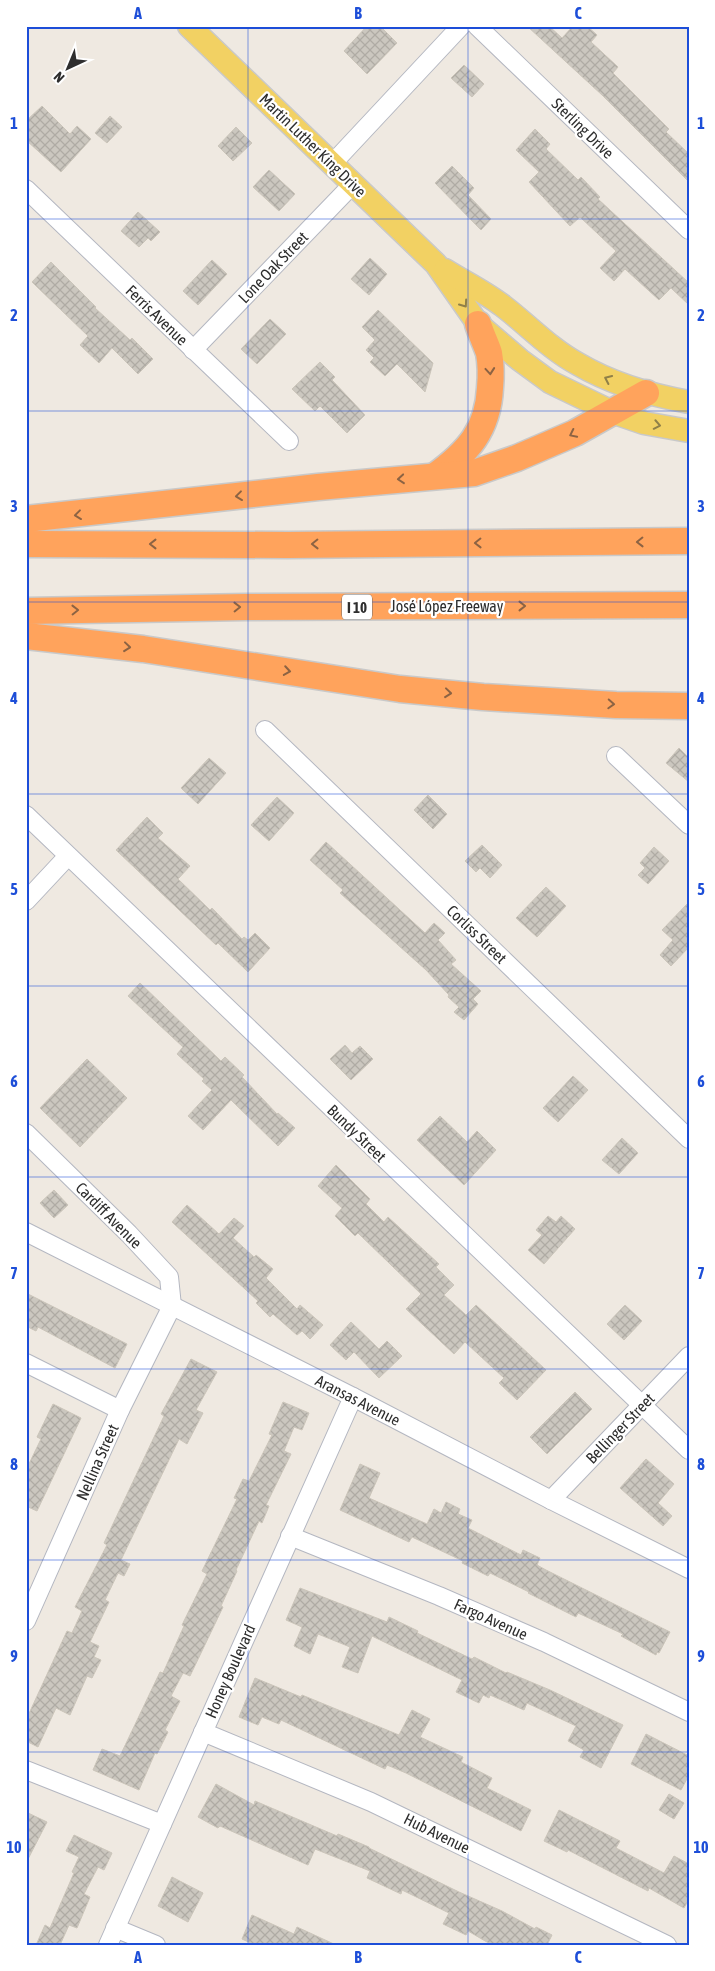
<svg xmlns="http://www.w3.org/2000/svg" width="715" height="1971" font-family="'Asap Condensed',sans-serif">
  <defs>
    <pattern id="building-cross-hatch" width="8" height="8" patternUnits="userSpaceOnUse" patternTransform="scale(1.25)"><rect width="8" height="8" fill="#cbc7bf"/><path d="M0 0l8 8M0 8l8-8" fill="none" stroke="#afaba4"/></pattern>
  </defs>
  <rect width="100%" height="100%" fill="#efe9e1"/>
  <!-- building -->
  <g fill="url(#building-cross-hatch)" stroke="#cbc5ba">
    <polygon points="367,26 380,26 397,43 367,74 344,51"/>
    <polygon points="527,26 549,26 562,38 573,26 587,26 597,35 591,42 618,67 613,73 669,129 666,132 689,154 689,182 602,95"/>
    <polygon points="464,65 484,84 472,97 451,78"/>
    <polygon points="42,106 70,134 77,126 91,139 61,172 26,140 26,121"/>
    <polygon points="110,116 122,127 107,143 95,133"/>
    <polygon points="236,127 252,143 233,161 218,146"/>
    <polygon points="535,129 550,144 546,149 578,180 581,177 600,197 598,199 689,283 689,305 671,288 659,300 625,269 614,281 600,268 616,251 580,217 570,226 529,182 539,172 516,150"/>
    <polygon points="452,166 474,188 468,195 491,219 481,230 435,183"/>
    <polygon points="269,170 295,194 279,211 253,187"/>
    <polygon points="138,212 160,232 151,241 148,238 139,247 121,231"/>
    <polygon points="370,258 387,274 369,295 351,279"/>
    <polygon points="212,260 227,274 198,305 183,291"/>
    <polygon points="51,262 96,307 95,308 130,340 132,338 153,359 138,374 112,348 99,363 80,345 88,336 32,282"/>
    <polygon points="378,310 433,363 425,392 397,364 385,376 370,362 374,358 366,350 375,340 362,327"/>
    <polygon points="270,319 286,334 257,364 241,349"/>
    <polygon points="320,362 335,377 332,380 365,415 347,433 320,406 315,411 292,389"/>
    <polygon points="679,748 689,758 689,782 666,763"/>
    <polygon points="209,758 226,773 198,804 181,788"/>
    <polygon points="428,795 447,814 433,829 414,810"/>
    <polygon points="277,797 294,813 269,841 251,825"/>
    <polygon points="147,817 163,833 158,838 190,866 178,879 210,910 212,908 242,939 244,937 248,940 255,933 270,948 248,972 218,943 216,945 116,850"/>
    <polygon points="326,842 425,933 434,923 445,933 438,940 456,960 451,964 481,991 473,999 478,1004 464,1020 454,1012 459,1007 448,997 449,995 426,970 340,893 343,890 310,860"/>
    <polygon points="482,845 502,865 490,878 480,868 476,872 465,861"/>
    <polygon points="654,847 669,861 648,884 638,875 645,868 640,863"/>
    <polygon points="546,887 566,906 537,937 516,918"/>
    <polygon points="689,902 689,947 671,966 660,955 673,940 662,930"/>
    <polygon points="140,983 221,1061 225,1057 244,1075 242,1077 277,1114 278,1113 295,1128 278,1146 231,1100 203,1130 188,1116 212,1090 202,1081 204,1079 177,1054 183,1047 128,996"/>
    <polygon points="345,1045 352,1053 360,1046 373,1059 351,1080 330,1059"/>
    <polygon points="87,1059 127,1098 80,1147 40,1108"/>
    <polygon points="573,1076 588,1090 558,1122 543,1108"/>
    <polygon points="440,1116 467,1142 477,1131 496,1150 464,1185 417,1140"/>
    <polygon points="622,1138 638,1153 619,1174 602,1160"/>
    <polygon points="336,1165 370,1199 366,1204 384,1222 388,1217 439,1264 436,1267 454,1285 444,1295 466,1315 476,1305 546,1370 517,1400 499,1383 504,1378 465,1342 454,1354 406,1309 421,1294 358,1233 355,1236 335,1216 342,1208 318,1186"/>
    <polygon points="54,1190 68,1205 54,1218 40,1203"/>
    <polygon points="187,1205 219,1234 234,1218 244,1226 233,1238 254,1257 256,1255 273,1269 266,1278 297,1309 300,1305 323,1325 310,1339 302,1331 297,1335 273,1314 270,1317 256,1303 258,1301 172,1222"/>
    <polygon points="548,1216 556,1222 561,1216 575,1229 544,1264 528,1250 542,1235 536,1230"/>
    <polygon points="26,1293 127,1344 115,1368 38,1327 36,1331 26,1326"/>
    <polygon points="625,1305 642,1321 624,1340 607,1324"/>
    <polygon points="351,1322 379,1349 387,1341 402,1356 379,1378 354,1352 346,1360 330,1345"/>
    <polygon points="191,1359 217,1372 196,1410 203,1413 187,1444 179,1439 121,1560 130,1564 124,1576 118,1573 105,1600 109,1602 90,1642 99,1646 94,1657 101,1660 92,1678 87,1676 70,1715 56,1708 38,1747 26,1741 26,1720 67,1631 72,1633 82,1611 75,1607 107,1545 104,1543 164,1416 161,1414"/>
    <polygon points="575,1392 592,1409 547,1454 530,1437"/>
    <polygon points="283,1402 309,1413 302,1430 294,1427 284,1451 291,1454 266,1505 269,1506 262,1523 259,1521 236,1570 237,1571 221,1606 223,1607 190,1676 183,1673 171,1696 180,1701 165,1730 168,1732 157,1754 155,1753 139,1790 93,1770 102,1749 120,1756 160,1672 163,1673 184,1626 182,1625 207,1574 202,1571 237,1499 234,1498 243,1479 249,1481 272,1435 269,1434"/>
    <polygon points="53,1404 81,1418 37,1511 26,1506 26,1470 41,1439 37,1437"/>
    <polygon points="646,1459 674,1484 658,1503 672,1516 663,1526 620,1488"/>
    <polygon points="360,1464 380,1473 369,1498 427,1524 434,1509 441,1513 446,1502 460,1509 458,1514 472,1520 468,1528 521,1555 523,1550 540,1558 537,1565 546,1570 670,1632 659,1653 657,1652 656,1655 621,1636 623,1634 578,1613 576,1617 528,1593 529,1592 490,1573 488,1576 462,1563 463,1561 412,1537 409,1542 340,1510"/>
    <polygon points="300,1588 387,1622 389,1617 418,1631 417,1633 472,1659 474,1657 506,1673 507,1672 550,1690 623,1725 601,1768 580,1757 584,1750 568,1741 576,1726 527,1703 524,1710 490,1695 489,1698 483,1695 479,1703 456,1692 462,1680 372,1636 358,1673 342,1667 350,1647 318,1634 310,1654 294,1646 302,1627 286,1620"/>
    <polygon points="255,1678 301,1697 302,1695 399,1735 412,1710 430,1719 420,1737 463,1757 461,1762 492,1778 487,1788 531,1810 521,1831 406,1773 387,1765 385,1769 281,1720 279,1724 262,1717 258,1725 239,1717"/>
    <polygon points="646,1734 689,1756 689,1775 681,1790 631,1764"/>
    <polygon points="216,1784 254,1805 255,1801 337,1836 338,1834 369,1847 369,1848 459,1892 502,1911 535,1929 536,1927 552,1935 547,1945 492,1945 468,1931 466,1935 443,1924 449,1913 402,1890 401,1894 367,1878 370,1871 315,1849 308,1865 220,1826 218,1828 198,1817"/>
    <polygon points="669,1794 684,1803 674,1819 659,1810"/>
    <polygon points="559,1810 620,1841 616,1848 664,1873 674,1856 689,1864 689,1899 684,1908 649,1888 648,1891 568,1850 567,1852 544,1841"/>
    <polygon points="26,1812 47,1822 26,1863"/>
    <polygon points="74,1835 112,1853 104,1870 98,1867 84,1894 90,1897 77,1928 69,1925 60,1945 36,1945 45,1925 50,1928 74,1873 72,1872 79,1857 66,1851"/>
    <polygon points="172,1877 203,1893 188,1922 158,1906"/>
    <polygon points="252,1915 294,1934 297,1927 336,1945 255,1945 242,1939"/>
  </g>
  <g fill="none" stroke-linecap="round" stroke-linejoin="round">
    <!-- minor casing -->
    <g stroke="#b4b7c1" stroke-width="20">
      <g id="minor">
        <polyline points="477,26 689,230"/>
        <polyline points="332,164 461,26"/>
        <polyline points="26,189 289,441"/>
        <polyline points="193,350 353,184"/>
        <polyline points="265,730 689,1139"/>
        <polyline points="616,756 689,825"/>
        <polyline points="26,815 689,1450"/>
        <polyline points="26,901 68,856"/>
        <polyline points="26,1133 129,1234 169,1277 172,1306 120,1410 26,1621"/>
        <polyline points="26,1232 353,1397 551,1500 689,1569"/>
        <polyline points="26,1363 120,1410"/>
        <polyline points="551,1500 689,1356"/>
        <polyline points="290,1536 439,1596 544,1642 689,1712"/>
        <polyline points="203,1732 371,1802 667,1945"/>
        <polyline points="26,1770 162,1824"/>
        <polyline points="115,1928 156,1945"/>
        <polyline points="108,1945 353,1397"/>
      </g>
    </g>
    <!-- major casing -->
    <g stroke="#c9c9c9" stroke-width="25">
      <g id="major">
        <polyline points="189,26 436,264 478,324 520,360 550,382 612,412 644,423 689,431"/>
        <path d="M445 270C464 282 485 292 503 306 528 325 550 349 578 364 612 384 650 395 689 402"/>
      </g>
    </g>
    <!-- highway casing -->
    <g stroke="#c9c9c9" stroke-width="29">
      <g id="highway">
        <path d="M435 476C468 452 488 430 490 388 491 377 491 364 489 353 486 344 481 334 478 324"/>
        <polyline points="26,519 318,487 474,473 517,458 575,433 646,393"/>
        <polyline points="26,544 288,545 689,541"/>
        <polyline points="26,611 246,607 689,605"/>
        <polyline points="26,636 143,649 400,689 483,697 616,705 689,706"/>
      </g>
    </g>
    <!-- minor -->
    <use href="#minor" stroke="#fff" stroke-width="18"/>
    <!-- major -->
    <use href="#major" stroke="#f2d163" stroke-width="22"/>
    <!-- highway -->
    <use href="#highway" stroke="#ffa35c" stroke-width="26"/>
  </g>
  <!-- one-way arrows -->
  <defs><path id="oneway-chevron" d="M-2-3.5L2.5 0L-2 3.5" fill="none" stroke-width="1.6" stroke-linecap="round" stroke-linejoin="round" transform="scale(1.25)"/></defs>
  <g stroke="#908048">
    <use href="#oneway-chevron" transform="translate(464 304) rotate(55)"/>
    <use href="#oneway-chevron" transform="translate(608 379) rotate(-155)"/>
    <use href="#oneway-chevron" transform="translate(657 425) rotate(11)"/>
  </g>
  <g stroke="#8c6343">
    <use href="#oneway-chevron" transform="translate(490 371) rotate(85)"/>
    <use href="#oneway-chevron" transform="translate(573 434) rotate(154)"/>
    <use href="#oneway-chevron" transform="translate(401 479) rotate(175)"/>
    <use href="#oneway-chevron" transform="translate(239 496) rotate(173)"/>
    <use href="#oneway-chevron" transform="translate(78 515) rotate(173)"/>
    <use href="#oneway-chevron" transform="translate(640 542) rotate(179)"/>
    <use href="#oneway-chevron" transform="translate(478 543) rotate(179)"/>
    <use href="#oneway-chevron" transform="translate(153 544) rotate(-180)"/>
    <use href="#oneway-chevron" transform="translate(315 544) rotate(179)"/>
    <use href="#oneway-chevron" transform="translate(522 606)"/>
    <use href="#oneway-chevron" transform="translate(237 607) rotate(-1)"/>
    <use href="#oneway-chevron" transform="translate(75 610) rotate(-1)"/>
    <use href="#oneway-chevron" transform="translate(127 647) rotate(6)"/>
    <use href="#oneway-chevron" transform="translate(287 671) rotate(9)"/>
    <use href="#oneway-chevron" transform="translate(448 693) rotate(6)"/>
    <use href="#oneway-chevron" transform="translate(611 704) rotate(3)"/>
  </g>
  <!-- grid -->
  <path fill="none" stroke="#1d4ed8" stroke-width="1" stroke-opacity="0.55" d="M248 26V1945M468 26V1945M26 219H689M26 411H689M26 602H689M26 794H689M26 986H689M26 1177H689M26 1369H689M26 1560H689M26 1752H689"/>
  <g text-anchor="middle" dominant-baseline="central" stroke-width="4.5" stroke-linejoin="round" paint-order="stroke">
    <!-- shield labels -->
    <rect fill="#fff" stroke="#6d6d6d" stroke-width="1" x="342" y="594.5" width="30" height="25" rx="4"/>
    <g font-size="15" font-weight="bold" fill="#2e2e2e">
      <text x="357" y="607">I 10</text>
    </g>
    <!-- street labels -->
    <g font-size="16" fill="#2e2e2e" stroke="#fff">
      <text transform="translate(583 128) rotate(44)">Sterling Drive</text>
      <text transform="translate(313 145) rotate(44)">Martin Luther King Drive</text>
      <text transform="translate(273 267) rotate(-46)">Lone Oak Street</text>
      <text transform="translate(157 315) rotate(44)">Ferris Avenue</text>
      <text x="447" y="606">José López Freeway</text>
      <text transform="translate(477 934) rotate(44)">Corliss Street</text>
      <text transform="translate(357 1133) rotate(44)">Bundy Street</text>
      <text transform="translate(109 1215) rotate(45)">Cardiff Avenue</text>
      <text transform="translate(358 1400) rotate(27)">Aransas Avenue</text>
      <text transform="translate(620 1428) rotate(-46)">Bellinger Street</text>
      <text transform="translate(97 1462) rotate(-66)">Nellina Street</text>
      <text transform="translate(491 1619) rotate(24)">Fargo Avenue</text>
      <text transform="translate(230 1671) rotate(-66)">Honey Boulevard</text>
      <text transform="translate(437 1833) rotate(26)">Hub Avenue</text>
    </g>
  </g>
  <!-- border -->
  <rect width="715" height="1971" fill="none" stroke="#ffffff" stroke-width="55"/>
  <!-- north arrow -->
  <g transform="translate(68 68) rotate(224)" stroke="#ffffff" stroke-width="4" paint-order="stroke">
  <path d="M0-4L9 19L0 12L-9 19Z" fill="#2e2e2e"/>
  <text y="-8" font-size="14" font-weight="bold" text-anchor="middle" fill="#2e2e2e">N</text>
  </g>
  <rect x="28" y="28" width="660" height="1916" fill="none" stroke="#1d4ed8" stroke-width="2"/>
  <g font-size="16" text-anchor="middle" font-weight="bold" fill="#1d4ed8">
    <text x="138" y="19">A</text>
    <text x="358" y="19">B</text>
    <text x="578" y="19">C</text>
    <text x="14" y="129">1</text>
    <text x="701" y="129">1</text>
    <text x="14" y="321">2</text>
    <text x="701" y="321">2</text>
    <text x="14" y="512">3</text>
    <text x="701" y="512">3</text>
    <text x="14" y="704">4</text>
    <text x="701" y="704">4</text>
    <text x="14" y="895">5</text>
    <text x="701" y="895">5</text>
    <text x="14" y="1087">6</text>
    <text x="701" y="1087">6</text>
    <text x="14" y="1279">7</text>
    <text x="701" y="1279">7</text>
    <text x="14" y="1470">8</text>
    <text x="701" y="1470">8</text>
    <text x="14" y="1662">9</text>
    <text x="701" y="1662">9</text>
    <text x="14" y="1853">10</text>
    <text x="701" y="1853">10</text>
    <text x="138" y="1963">A</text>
    <text x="358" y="1963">B</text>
    <text x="578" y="1963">C</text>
  </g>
</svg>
